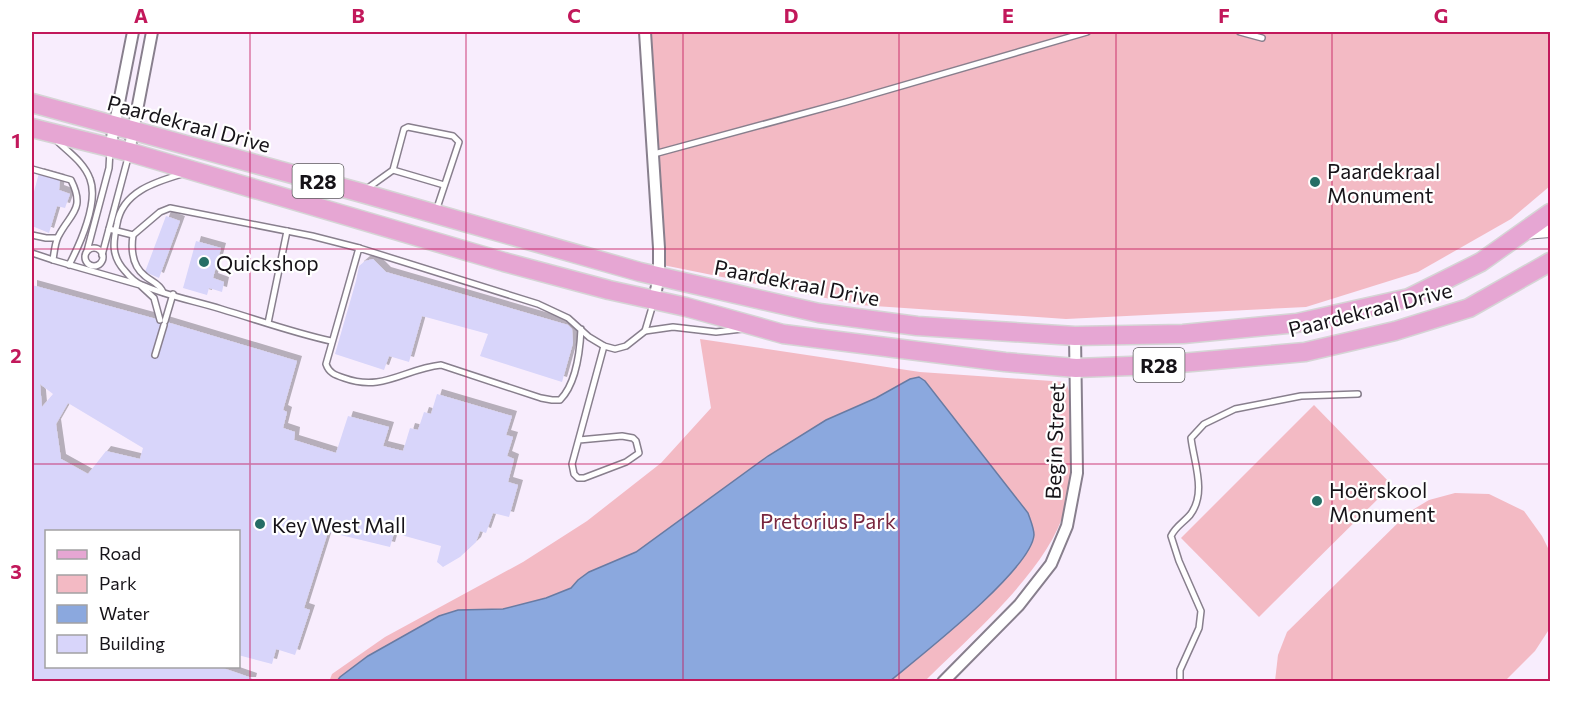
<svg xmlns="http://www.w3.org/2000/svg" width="1582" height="713" font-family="Commissioner,sans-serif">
  <defs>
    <filter id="shadow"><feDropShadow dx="5" dy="-5" stdDeviation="0" flood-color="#0004"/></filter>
  </defs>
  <rect width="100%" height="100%" fill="#f8edfd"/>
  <!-- green -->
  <g fill="#f3bac4">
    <polygon points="646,32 1550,32 1550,186 1511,219 1418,272 1306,307 1066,319 860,305 653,263"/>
    <path d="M700 339 920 372 1066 382 1069 391C1069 425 1073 462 1068 496 1058 563 971 635 925 681L329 682 332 674 385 637 523 562 587 521 661 463 711 408Z"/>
    <polygon points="1314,405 1392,485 1259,617 1181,538"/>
    <polygon points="1455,493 1489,494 1524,511 1542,536 1550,552 1550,628 1535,651 1505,681 1275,681 1278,655 1287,632 1409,512 1429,500"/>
  </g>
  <!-- water -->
  <path fill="#8ba8de" stroke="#687ba3" stroke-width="1.5" d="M919 377 925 381 1028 513C1030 519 1034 528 1034 535 1031 570 919 657 890 681H337L340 677 368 656 439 616 458 610 503 609 546 598 571 588 578 580 589 572 636 552 768 456 826 420 876 398 910 379Z"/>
  <!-- building -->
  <g fill="#d8d5fa" fill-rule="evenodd" filter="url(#shadow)">
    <polygon points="39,173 60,179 59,190 70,194 65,208 57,206 49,233 32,226 32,199"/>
    <polygon points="166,216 180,221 159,278 145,272"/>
    <polygon points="196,241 221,248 213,278 224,282 222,292 209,288 207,295 183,288"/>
    <polygon points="373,259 386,272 568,325 572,329 573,343 562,382 480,356 488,334 422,316 409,362 389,356 384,370 335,354 356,281 359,266 365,261"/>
    <path d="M32 285 160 320 297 361 283 410 287 412 283 428 295 432 294 440 336 453 348 416 389 427 383 446 403 451 410 428 418 430 424 412 431 414 437 394 512 416 506 435 513 437 507 456 514 459 508 482 518 485 509 517 493 513 486 533 480 531 476 542 460 557 443 567 437 562 441 546 394 533 390 547 328 532 304 608 310 610 295 655 276 649 272 664 238 655V532H46V666H217L252 678 251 682H32ZM40 384 53 394 42 407ZM68 403 143 448 140 459 106 451 88 474 61 459 56 424Z"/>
  </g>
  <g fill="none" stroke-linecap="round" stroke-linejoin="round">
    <!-- service casing -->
    <g stroke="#887f8d" stroke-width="8">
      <g id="service">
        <polyline points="1240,32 1262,38"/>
        <path d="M56 140C68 152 84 162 90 179 99 202 80 244 69 265"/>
        <polyline points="654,154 846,102 1087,32"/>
        <path d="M32 169 71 180C86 210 70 213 58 237 55 243 54 253 53 260L140 285 154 298 160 320"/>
        <polyline points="393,170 444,185"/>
        <path d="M182 174C155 182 122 192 117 224 113 242 111 256 125 271 129 276 136 283 142 285 167 296 195 301 221 309 258 320 294 333 331 341"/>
        <polyline points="365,190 393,170 404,129 408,127 453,136 459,142 436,211"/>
        <polyline points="109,229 133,235 160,212 170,208 312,236 359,248"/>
        <polyline points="32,235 46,238 57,238"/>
        <path d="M133 235C131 249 132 266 145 276 152 282 159 283 163 292"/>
        <circle cx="94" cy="257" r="9"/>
        <polyline points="87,251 109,168 110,150"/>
        <polyline points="32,253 53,260"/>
        <polyline points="102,255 129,154"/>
        <polyline points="165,321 173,294"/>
        <polyline points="268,323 287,231"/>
        <path d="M581 329C580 351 576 384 560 400H552L541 398 441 365C404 369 383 392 344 378 335 375 329 373 326 364L359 248 538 304 568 318 589 337 604 346 615 349 626 346 645 331 653 304"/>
        <polyline points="645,331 673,327 716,332 742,329"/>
        <polyline points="155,355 164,325"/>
        <polyline points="579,440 622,436 633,438 636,441 639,453 626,462 584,478 578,478 574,474 572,464 604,346"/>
        <path d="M1180 682V670L1199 628 1201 611 1179 561 1171 536C1176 526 1183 523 1190 515 1207 493 1194 463 1191 438L1204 424 1235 409 1301 396 1358 394"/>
      </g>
    </g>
    <!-- minor casing -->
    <g stroke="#887f8d" stroke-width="14">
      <g id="minor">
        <polyline points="645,32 659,248 659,277 654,299"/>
        <polyline points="110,148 133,32"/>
        <polyline points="129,152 152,32"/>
        <polyline points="943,682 1019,605 1051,564 1067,526 1077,473 1075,336"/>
      </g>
    </g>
    <!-- tertiary casing -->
    <g stroke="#887f8d" stroke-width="16">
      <polyline id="tertiary" points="1524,232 1550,230"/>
    </g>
    <!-- primary casing -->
    <g stroke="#d5d5d5" stroke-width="21">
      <g id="primary">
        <polyline points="32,103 362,193 640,272 819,313 917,326 1075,336 1183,334 1297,323 1409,298 1481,262 1550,213"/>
        <polyline points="32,128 129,152 504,262 609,290 686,307 783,334 1005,362 1076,368 1158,365 1305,352 1395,331 1469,308 1550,262"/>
      </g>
    </g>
    <!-- service -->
    <use href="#service" stroke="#fff" stroke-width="5"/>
    <!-- minor -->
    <use href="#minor" stroke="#fff" stroke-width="10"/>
    <!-- tertiary -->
    <use href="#tertiary" stroke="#fff" stroke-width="14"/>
    <!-- primary -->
    <use href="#primary" stroke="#e6a6d3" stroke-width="18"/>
  </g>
  <!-- grid -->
  <path fill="none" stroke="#c2185b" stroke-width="1.5" stroke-opacity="0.55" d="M250 32V682M466 32V682M683 32V682M899 32V682M1116 32V682M1332 32V682M32 249H1550M32 464H1550"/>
  <!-- markers -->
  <g fill="#256e65" stroke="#fff" stroke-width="2">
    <circle cx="1315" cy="182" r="6"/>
    <circle cx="204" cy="262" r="6"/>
    <circle cx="1317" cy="501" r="6"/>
    <circle cx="260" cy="524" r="6"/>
  </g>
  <g text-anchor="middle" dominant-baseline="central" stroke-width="4.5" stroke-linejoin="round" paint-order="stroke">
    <!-- shield labels -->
    <g fill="#fff" stroke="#5c5a5d" stroke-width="1.5">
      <rect x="292.5" y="164" width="51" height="34" rx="4.5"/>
      <rect x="1133.5" y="348" width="51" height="34" rx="4.5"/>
    </g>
    <g font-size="20" font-weight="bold" fill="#161318">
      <text x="318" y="181">R28</text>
      <text x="1159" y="365">R28</text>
    </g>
    <!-- street labels -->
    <g font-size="21" fill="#161318" stroke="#fff">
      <text transform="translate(189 123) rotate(15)">Paardekraal Drive</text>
      <text transform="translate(797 282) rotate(11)">Paardekraal Drive</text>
      <text transform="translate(1370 309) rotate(-14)">Paardekraal Drive</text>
      <text transform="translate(1054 441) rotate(-88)">Begin Street</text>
    </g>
    <!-- poi labels -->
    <g font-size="21" fill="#161318" stroke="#fff" text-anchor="start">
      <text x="1327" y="170">Paardekraal<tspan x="1327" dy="24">Monument</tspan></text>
      <text x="216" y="262">Quickshop</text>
      <text x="1329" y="489">Hoërskool<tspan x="1329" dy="24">Monument</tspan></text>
      <text x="272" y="524">Key West Mall</text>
    </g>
    <!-- park labels -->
    <g font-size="21" fill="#79273f" stroke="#fff">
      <text x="828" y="520">Pretorius Park</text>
    </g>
  </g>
  <!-- border -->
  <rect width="1582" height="713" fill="none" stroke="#ffffff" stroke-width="66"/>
  <!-- legend -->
  <rect x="45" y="530" width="195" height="138" fill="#ffffff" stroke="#a2a1a3" stroke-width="1.5"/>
  <rect x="57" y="550" width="30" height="9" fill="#e6a6d3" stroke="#a2a1a3" stroke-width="1.5"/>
  <text x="99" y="560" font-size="18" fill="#161318">Road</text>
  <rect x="57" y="575" width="30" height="18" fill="#f3bac4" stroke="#a2a1a3" stroke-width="1.5"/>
  <text x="99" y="590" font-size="18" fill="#161318">Park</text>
  <rect x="57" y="605" width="30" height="18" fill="#8ba8de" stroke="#a2a1a3" stroke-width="1.5"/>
  <text x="99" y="620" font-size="18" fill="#161318">Water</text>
  <rect x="57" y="635" width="30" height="18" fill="#d8d5fa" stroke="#a2a1a3" stroke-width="1.5"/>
  <text x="99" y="650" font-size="18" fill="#161318">Building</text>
  <rect x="33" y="33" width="1516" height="647" fill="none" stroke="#c2185b" stroke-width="2"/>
  <g font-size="20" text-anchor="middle" font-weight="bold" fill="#c2185b">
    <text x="141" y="23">A</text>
    <text x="358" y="23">B</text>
    <text x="574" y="23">C</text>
    <text x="791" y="23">D</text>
    <text x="1008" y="23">E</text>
    <text x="1224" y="23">F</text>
    <text x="1441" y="23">G</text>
    <text x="16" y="148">1</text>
    <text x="16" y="363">2</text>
    <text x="16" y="579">3</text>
  </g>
</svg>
